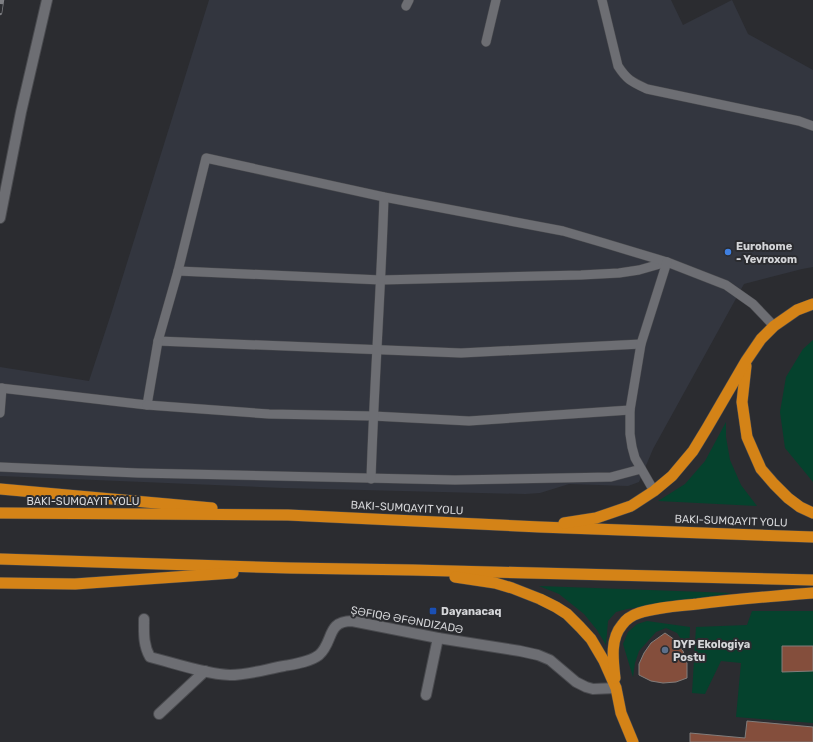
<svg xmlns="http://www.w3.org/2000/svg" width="813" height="742" font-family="Rubik,sans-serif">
  <rect width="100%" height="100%" fill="#2b2c30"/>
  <!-- built -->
  <polygon fill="#33363f" points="209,0 671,0 683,25 732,0 748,34 813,70 813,267 802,269 744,284 653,449 639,482 628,486 569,484 540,493 525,494 284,488 0,476 0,367 89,381 112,311"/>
  <!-- green -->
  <g fill="#05422d">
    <polygon points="813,340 813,482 785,448 780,412 786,377 803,349"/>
    <polygon points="726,422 726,437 730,460 741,485 757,506 658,501 685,484 705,461"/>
    <polygon points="539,586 732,593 627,609 616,612 608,621 606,645 597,630 584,614 559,594"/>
    <polygon points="752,611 813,611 813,723 736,717 741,663 721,661 705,694 692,693 696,627 747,625"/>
    <polygon points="647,621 690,627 689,651 677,633 666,628 656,632 639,651 635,663 633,677 623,644 628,632 637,624"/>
  </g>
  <!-- building -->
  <g fill="#844e3c" stroke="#827d7b">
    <polygon points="665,633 675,640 683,651 687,663 687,678 676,682 663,683 651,681 639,675 639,664 644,653 651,643"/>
    <polygon points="782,646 813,646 813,671 782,672"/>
    <polygon points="747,721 813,727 813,742 690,742 690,733 745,738"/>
  </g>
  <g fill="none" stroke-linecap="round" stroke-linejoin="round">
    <!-- service casing -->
    <g stroke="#494a4e" stroke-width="10">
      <g id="service">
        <path d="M602 0 618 66C627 80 632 82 647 89L799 121 813 126"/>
        <polyline points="406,6 409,0"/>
        <polyline points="486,42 496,0"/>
        <polyline points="178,271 381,280 581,275 619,273 639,270 667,262"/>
        <polyline points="158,341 461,353 641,344"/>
        <polyline points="0,388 147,405 158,341 178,271 206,158 384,197 563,231 604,243 667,262 726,285 753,304 774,326"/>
        <polyline points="147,405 269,414 373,416 469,421 630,410"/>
        <polyline points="0,413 2,388"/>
        <polyline points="0,467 138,473 455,480 611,477 641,469"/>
        <path d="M371 479C374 385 381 291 384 197"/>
        <polyline points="654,491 635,458 632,447 630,434 630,410 641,344 667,262"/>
      </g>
    </g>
    <!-- minor casing -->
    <g stroke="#494a4e" stroke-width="12">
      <g id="minor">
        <polyline points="0,218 21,112 47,0"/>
        <path d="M144 619C144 632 143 645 150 657 174 663 205 674 230 675 248 675 267 669 284 666 295 664 310 662 319 655 334 642 326 621 352 621L438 638 520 651 538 655 550 660 576 682 586 687 593 689 616 688"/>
        <polyline points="426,695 438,638"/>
        <polyline points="159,714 205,671"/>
      </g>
    </g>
    <!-- trunk casing -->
    <g stroke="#494a4e" stroke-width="12">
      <g id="trunk">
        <polyline points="746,366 742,402 747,437 761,469 774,484 788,498 800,507 813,513"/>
        <polyline points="0,489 212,508"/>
        <polyline points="0,513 288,515 540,527 813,537"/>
        <polyline points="564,523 596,518 631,506 654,491 672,476 693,451 707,428 746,361 761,339 774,326 797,310 813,304"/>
        <polyline points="0,559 290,568 413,570 813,580"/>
        <polyline points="455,577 495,583 512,588 540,599 556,607 567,614 580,627 591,639 604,661 616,688 621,713 633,742"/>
        <polyline points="0,583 75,584 233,573"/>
        <path d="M615 678C613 660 610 639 622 625 626 619 633 615 639 613 658 607 678 606 697 604 736 599 774 596 813 593"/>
      </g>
    </g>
    <!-- service -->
    <use href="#service" stroke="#6d6e73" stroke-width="9"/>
    <!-- minor -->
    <use href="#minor" stroke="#6d6e73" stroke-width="10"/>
    <!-- trunk -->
    <use href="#trunk" stroke="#d48317" stroke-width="11"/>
    <!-- rail casing -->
    <g stroke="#7e7f83" stroke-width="4.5">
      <polyline id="rail" points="0,13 2,0"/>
    </g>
    <!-- rail -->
    <use href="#rail" stroke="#2b2c30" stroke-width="3" stroke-dasharray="9" stroke-linecap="butt"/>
  </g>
  <!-- markers -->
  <circle fill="#3f7fe0" stroke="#2b2c30" stroke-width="1.5" cx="728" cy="252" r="4"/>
  <rect fill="#1a4fb4" stroke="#2b2c30" stroke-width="1.5" x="429" y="607" width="8" height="8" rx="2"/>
  <circle fill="#5c6f8a" stroke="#2b2c30" stroke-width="1.5" cx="665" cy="650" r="4"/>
  <g text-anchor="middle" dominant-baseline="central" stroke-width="4" stroke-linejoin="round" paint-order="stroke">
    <!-- poi labels -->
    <g font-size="11" font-weight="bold" fill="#d4d5d8" stroke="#2b2c30" text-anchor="start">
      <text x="736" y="246">Eurohome<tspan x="736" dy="13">- Yevroxom</tspan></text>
      <text x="441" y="611">Dayanacaq</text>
      <text x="673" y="644">DYP Ekologiya<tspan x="673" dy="13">Postu</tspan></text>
    </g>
    <!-- street labels -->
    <g font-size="11" fill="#d4d5d8" stroke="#2b2c30">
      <text x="83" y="501">BAKI-SUMQAYIT YOLU</text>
      <text transform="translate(407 508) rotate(3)">BAKI-SUMQAYIT YOLU</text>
      <text transform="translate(731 521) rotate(2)">BAKI-SUMQAYIT YOLU</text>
      <text transform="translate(407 620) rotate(10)">ŞƏFIQƏ ƏFƏNDIZADƏ</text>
    </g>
  </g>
</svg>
